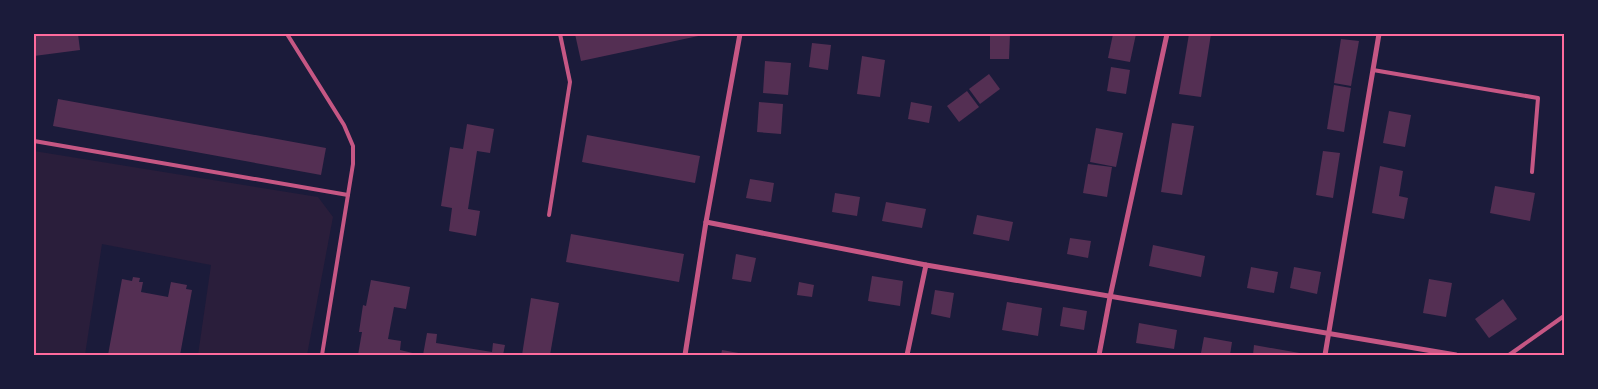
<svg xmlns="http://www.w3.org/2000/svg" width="1598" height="389" font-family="'Sofia Sans Condensed',sans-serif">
  <rect width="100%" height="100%" fill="#1b1b3a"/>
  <!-- green -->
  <polygon fill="#2a1e3b" points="34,151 318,197 333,217 307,355 198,355 211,265 102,244 85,355 34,355"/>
  <!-- building -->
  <g fill="#542f53">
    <polygon points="34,34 78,34 80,50 34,56"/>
    <polygon points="575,34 703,34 703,35 581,61"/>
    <polygon points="990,34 1010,34 1009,59 990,59"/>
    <polygon points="1113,34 1136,34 1130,62 1108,58"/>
    <polygon points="1189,34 1211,34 1201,97 1179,94"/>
    <polygon points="1341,39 1359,41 1351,86 1334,83"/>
    <polygon points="812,43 831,45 828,70 809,67"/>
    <polygon points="862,56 885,60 880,97 857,94"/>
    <polygon points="765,61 791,63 788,95 763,93"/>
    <polygon points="1111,67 1130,70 1126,94 1107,91"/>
    <polygon points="989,74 1000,89 980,104 969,89"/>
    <polygon points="1334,85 1351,88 1344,132 1327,129"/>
    <polygon points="967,91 979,107 959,122 947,106"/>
    <polygon points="58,99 326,148 321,175 53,126"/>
    <polygon points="759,102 783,104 781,134 757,132"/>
    <polygon points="911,102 932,106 929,123 908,119"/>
    <polygon points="1389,111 1411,115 1405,147 1383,143"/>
    <polygon points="1172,123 1194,126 1182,195 1161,192"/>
    <polygon points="467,124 494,129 490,153 477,151 468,209 480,211 476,236 449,231 452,208 441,206 450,147 463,149"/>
    <polygon points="1096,128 1123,133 1116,167 1090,162"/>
    <polygon points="587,135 700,156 695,183 582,162"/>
    <polygon points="1323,151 1340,153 1333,198 1316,195"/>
    <polygon points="1088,164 1112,167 1107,197 1083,193"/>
    <polygon points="1380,166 1403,171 1399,196 1408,198 1404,219 1372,213"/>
    <polygon points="750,179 774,183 771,202 746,198"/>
    <polygon points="1495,186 1535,193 1530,221 1490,213"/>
    <polygon points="835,193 860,197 857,216 832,212"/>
    <polygon points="886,202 926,209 922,228 882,221"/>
    <polygon points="977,215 1013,222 1009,241 973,234"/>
    <polygon points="571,234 684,254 679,282 566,262"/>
    <polygon points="1070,238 1091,241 1088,258 1067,254"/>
    <polygon points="1153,245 1205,256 1201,277 1149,266"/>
    <polygon points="736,254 756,258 751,282 732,279"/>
    <polygon points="1251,267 1278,272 1274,293 1247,288"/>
    <polygon points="1294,267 1321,272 1317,294 1290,288"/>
    <polygon points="872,276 903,281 900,306 868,301"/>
    <polygon points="133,277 140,278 139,282 143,282 141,292 168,297 171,282 187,285 186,289 192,290 180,355 108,355 122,279 132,281"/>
    <polygon points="1429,279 1452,283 1446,317 1423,313"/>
    <polygon points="371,280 410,287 406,309 394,307 388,339 401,341 400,350 421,355 358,355 362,332 359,332 363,305 366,306"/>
    <polygon points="799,282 814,285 812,297 797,295"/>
    <polygon points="935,290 954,293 950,318 931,314"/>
    <polygon points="531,298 559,303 550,355 522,355"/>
    <polygon points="1503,299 1517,319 1489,338 1475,319"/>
    <polygon points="1007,302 1042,308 1038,336 1002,330"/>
    <polygon points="1063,307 1087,311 1084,330 1060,326"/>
    <polygon points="1139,323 1177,330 1174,349 1136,343"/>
    <polygon points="427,333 437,334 436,343 492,352 493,343 505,345 503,355 423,355"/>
    <polygon points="1204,337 1232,342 1230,355 1215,355 1201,353"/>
    <polygon points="1254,345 1305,354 1305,355 1253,355"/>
    <polygon points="722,350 744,354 744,355 721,355"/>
  </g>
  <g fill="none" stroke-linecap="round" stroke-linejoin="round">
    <!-- service -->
    <g stroke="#c65784" stroke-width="4">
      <polyline points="287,34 344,125 353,146 353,164 322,355"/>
      <polyline points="1373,70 1538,98 1532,172"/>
      <polyline points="34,141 348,195"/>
      <polyline points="549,215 570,82 560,34"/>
      <polyline points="1509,355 1564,316"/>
    </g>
    <!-- minor -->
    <g stroke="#c65784" stroke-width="5">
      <polyline points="706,222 926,265 1456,355"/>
      <polyline points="685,355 706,222 740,34"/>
      <polyline points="907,355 926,265"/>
      <polyline points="1099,355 1110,297 1167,34"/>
      <polyline points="1325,355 1379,34"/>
    </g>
  </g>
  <!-- border -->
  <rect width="1598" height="389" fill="none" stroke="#1b1b3a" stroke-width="70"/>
  <rect x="35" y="35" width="1528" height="319" fill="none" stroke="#ff6b9d" stroke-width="2"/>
</svg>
